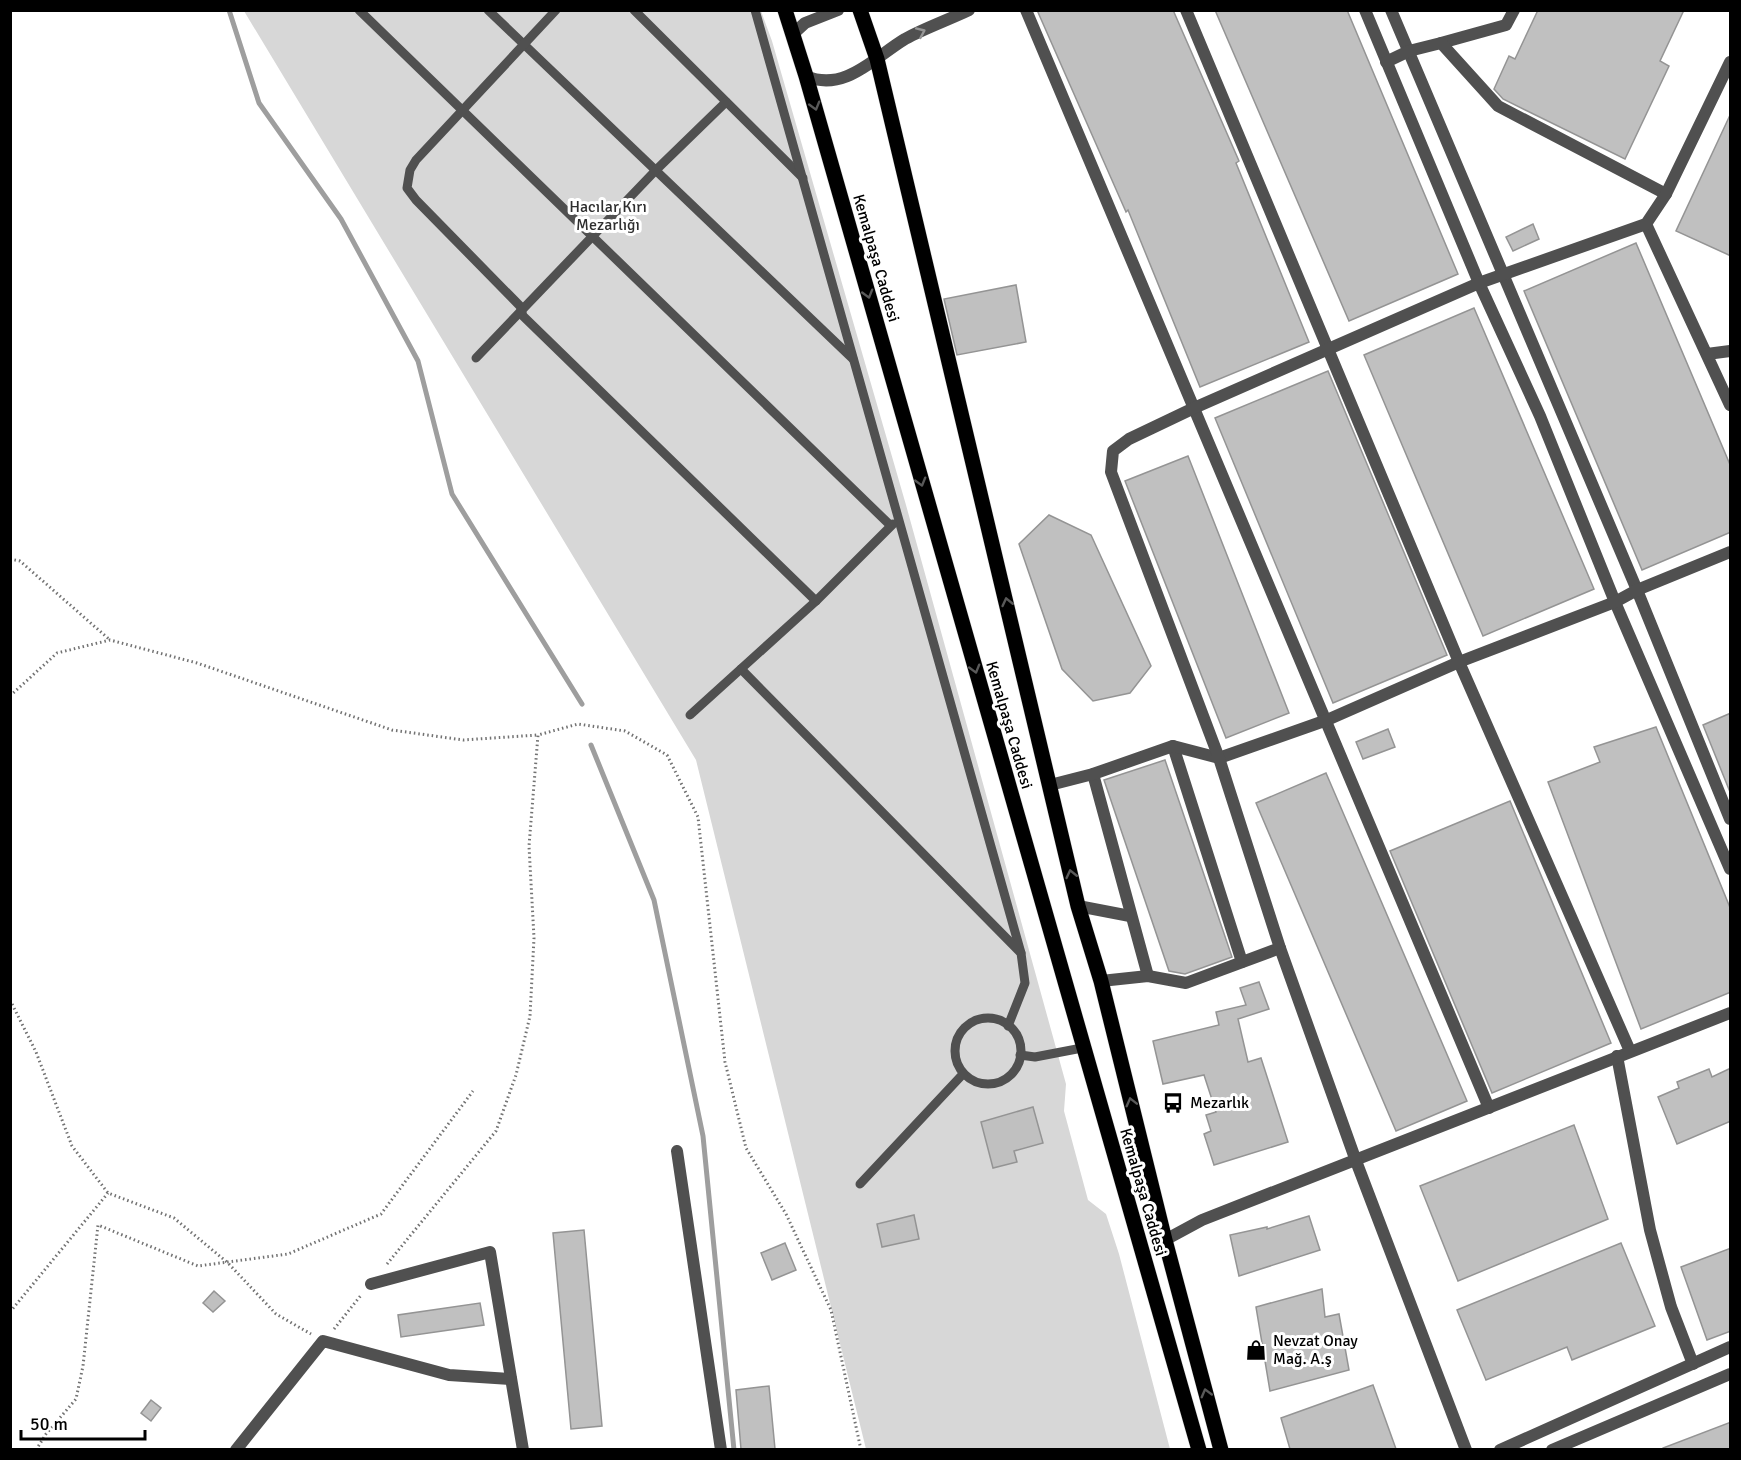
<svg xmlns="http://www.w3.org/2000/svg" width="1741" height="1460" font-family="Signika,sans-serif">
  <rect width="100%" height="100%" fill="#fff"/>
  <!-- green -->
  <polygon fill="#d7d7d7" points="244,11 761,11 772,41 906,505 1066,1084 1064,1111 1088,1200 1106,1214 1119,1254 1170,1449 866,1449 696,760"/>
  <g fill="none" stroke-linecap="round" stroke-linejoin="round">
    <!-- stream -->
    <g stroke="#9e9e9e" stroke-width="5">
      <polyline points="229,10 259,103 341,219 418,361 452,494 582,704"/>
      <polyline points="591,745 654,900 703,1136 734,1450"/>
    </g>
  </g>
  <!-- building -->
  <g fill="#c0c0c0" stroke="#949494" stroke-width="1.5">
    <polygon points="1037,10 1173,10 1239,161 1236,163 1309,342 1200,387 1128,210 1126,212"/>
    <polygon points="1215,10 1347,10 1458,274 1349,321"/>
    <polygon points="1538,10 1684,10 1660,61 1669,66 1625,159 1503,99 1494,89 1509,56 1515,59"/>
    <polygon points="1731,113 1731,256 1676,231"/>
    <polygon points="1533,224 1539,239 1513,251 1506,237"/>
    <polygon points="1636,243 1731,467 1731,532 1642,570 1524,291"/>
    <polygon points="1016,285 1026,342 957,355 944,299"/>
    <polygon points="1474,308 1594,589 1483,636 1364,355"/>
    <polygon points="1328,371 1447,655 1333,703 1215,418"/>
    <polygon points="1188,456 1289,713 1226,738 1125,481"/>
    <polygon points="1049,515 1091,535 1151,666 1130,693 1093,701 1062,669 1019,544"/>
    <polygon points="1731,713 1731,792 1730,792 1703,725"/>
    <polygon points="1656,727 1731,910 1731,992 1641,1029 1548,782 1600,762 1594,747"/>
    <polygon points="1388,729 1395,747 1363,759 1356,742"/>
    <polygon points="1165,760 1232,957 1185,974 1169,971 1104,780"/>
    <polygon points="1326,773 1467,1101 1396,1131 1256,803"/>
    <polygon points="1510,801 1611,1043 1492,1093 1390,851"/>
    <polygon points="1259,982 1269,1009 1238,1019 1248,1062 1261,1058 1288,1142 1214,1165 1204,1134 1211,1131 1206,1115 1216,1112 1204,1075 1163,1084 1153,1041 1219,1025 1216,1012 1246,1005 1240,988"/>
    <polygon points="1731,1068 1731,1121 1677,1144 1658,1097 1679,1088 1677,1082 1709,1069 1712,1077"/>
    <polygon points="1033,1107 1043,1143 1014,1151 1017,1162 993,1168 981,1122"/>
    <polygon points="1574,1125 1608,1219 1458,1281 1420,1186"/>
    <polygon points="914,1215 919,1239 882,1247 877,1224"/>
    <polygon points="1309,1216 1320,1250 1239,1276 1230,1235 1267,1227 1267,1229"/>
    <polygon points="584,1230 602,1426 571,1429 553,1233"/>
    <polygon points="785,1243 796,1270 772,1280 761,1253"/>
    <polygon points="1621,1243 1655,1326 1572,1360 1567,1347 1486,1380 1457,1310"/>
    <polygon points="1731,1248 1731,1331 1707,1340 1681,1267"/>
    <polygon points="1322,1289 1325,1317 1339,1314 1349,1370 1270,1391 1256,1307"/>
    <polygon points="214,1291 225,1301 213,1312 203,1303"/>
    <polygon points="480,1303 484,1325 401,1337 398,1315"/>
    <polygon points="1373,1385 1396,1449 1290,1449 1281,1418"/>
    <polygon points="769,1386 775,1449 741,1449 736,1390"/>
    <polygon points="151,1400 161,1408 151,1421 141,1413"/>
    <polygon points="1731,1422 1731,1449 1663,1449 1663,1448"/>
  </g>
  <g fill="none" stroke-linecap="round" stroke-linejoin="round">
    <!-- primary casing -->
    <g stroke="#dbdbdb" stroke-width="16">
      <g id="primary">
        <polyline points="785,10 806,76 1199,1450"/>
        <polyline points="860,10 877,59 1078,906 1101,981 1165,1240 1221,1450"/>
      </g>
    </g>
    <!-- path -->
    <g stroke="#727272" stroke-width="3" stroke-dasharray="1.5 3" stroke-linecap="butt">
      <polyline points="10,559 20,561 110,640"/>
      <polyline points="10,696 57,653 110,640 197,663 392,730 463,740 538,735"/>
      <polyline points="10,1000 36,1052 72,1146 108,1193 174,1218 228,1263 276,1314 311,1334"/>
      <polyline points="387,1264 496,1131 516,1075 530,1016 534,938 529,846 538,735 578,724 625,731 667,755 698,817 725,1062 746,1148 786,1214 831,1310 861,1450"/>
      <polyline points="10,1312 108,1193"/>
      <polyline points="334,1329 362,1294"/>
      <polyline points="36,1450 46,1434 76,1399 83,1366 98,1225 198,1266 288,1254 381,1214 473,1091"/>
    </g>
    <!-- service -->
    <g stroke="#505050" stroke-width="9">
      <polyline points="359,10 890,525"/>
      <polyline points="488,10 853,359"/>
      <polyline points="556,10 416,160 410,170 407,188 416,200 520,306 523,316 816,601"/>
      <polyline points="634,10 803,178"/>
      <polyline points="755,10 1021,953"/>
      <polyline points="476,358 656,170 726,102"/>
      <polyline points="741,669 1021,953 1025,983 1008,1026"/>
      <polyline points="690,715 816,601 893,524"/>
      <circle cx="988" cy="1051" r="33"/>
      <polyline points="1020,1055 1035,1057 1082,1048"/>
      <polyline points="860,1184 963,1074"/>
    </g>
    <!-- minor -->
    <g stroke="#505050" stroke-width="12">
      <polyline points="1026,10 1489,1108"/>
      <polyline points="1186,10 1459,662 1630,1051"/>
      <polyline points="1365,10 1479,283 1540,416 1615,602 1730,869"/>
      <polyline points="1391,10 1637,590 1730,819"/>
      <polyline points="1441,43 1506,25 1514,10"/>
      <polyline points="1386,62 1409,51 1441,43 1498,106 1666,194"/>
      <polyline points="1646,224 1730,405"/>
      <polyline points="1707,354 1730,351"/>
      <polyline points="1173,746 1242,962"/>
      <polyline points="1093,774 1148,976"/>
      <polyline points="1050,785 1093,774 1173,746 1219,758 1327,720 1459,662 1615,602 1637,590 1730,552"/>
      <polyline points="1078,906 1130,916"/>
      <polyline points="1101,981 1148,976 1186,983 1280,948"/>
      <polyline points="1617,1056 1650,1230 1671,1307 1693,1364"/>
      <polyline points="677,1151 721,1450"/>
      <polyline points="1165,1240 1202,1220 1730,1013"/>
      <polyline points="371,1284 490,1252 523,1450"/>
      <polyline points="236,1450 323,1341 449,1375 511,1379"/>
      <polyline points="1466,1450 1356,1161 1280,948 1219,758 1111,472 1113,451 1129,439 1194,408 1479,283 1646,224 1666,194 1730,62"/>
      <polyline points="1500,1450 1730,1347"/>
      <polyline points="1552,1450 1730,1374"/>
    </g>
    <!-- tertiary -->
    <g stroke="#505050" stroke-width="12">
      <polyline points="793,34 805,23 838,10"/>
      <path d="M806 76C844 93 875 57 905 39 925 28 948 20 969 10"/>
    </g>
    <!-- primary -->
    <use href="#primary" stroke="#000" stroke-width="15"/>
  </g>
  <!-- one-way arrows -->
  <defs><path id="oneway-chevron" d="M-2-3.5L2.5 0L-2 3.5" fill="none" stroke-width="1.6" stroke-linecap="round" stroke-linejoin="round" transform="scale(1.5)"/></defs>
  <use stroke="#969696" href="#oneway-chevron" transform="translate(921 32) rotate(-24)"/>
  <g stroke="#595959">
    <use href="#oneway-chevron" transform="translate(815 106) rotate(74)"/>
    <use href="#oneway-chevron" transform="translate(868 294) rotate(74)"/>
    <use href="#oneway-chevron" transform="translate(921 482) rotate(74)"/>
    <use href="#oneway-chevron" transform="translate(1007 602) rotate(-103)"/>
    <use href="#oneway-chevron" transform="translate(975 669) rotate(74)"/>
    <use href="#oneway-chevron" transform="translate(1071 874) rotate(-103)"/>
    <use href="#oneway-chevron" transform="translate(1131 1102) rotate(-104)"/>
    <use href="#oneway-chevron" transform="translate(1206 1393) rotate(-105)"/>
  </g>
  <!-- icons -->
  <defs>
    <g id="bus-bare" transform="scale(1.62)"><path d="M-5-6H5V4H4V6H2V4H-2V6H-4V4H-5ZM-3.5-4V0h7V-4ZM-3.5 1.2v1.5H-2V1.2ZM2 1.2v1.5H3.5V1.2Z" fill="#000" stroke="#fff" stroke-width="2.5" paint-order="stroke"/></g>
    <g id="shop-bare" transform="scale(1.62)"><path d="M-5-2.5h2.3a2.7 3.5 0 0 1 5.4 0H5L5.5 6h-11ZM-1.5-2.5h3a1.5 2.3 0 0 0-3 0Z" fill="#000" stroke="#fff" stroke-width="2.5" paint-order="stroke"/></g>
  </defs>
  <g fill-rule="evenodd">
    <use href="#bus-bare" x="1173" y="1103"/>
    <use href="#shop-bare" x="1256" y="1350"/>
  </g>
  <g text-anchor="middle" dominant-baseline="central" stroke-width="6" stroke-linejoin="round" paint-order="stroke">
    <!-- park labels -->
    <g font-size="16" fill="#2e2e2e" stroke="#fff">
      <text x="608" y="207">Hacılar Kırı<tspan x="608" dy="18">Mezarlığı</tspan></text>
    </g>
    <!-- street labels -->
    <g font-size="16" fill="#000" stroke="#fff">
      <text transform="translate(876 258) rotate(74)">Kemalpaşa Caddesi</text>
      <text transform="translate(1009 725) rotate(74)">Kemalpaşa Caddesi</text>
      <text transform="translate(1143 1192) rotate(74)">Kemalpaşa Caddesi</text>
    </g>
    <!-- poi labels -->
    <g font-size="16" fill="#000" stroke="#fff" text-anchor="start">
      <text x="1190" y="1103">Mezarlık</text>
      <text x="1273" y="1341">Nevzat Onay<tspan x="1273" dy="18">Mağ. A.ş</tspan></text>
    </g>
  </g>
  <!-- border -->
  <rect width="1741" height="1460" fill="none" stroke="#000000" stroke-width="24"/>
  <!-- scale -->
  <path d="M21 1430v9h124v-9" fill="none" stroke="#000000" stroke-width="3"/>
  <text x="30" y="1430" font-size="18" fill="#000000" stroke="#ffffff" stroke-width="4.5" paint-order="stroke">50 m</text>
</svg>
